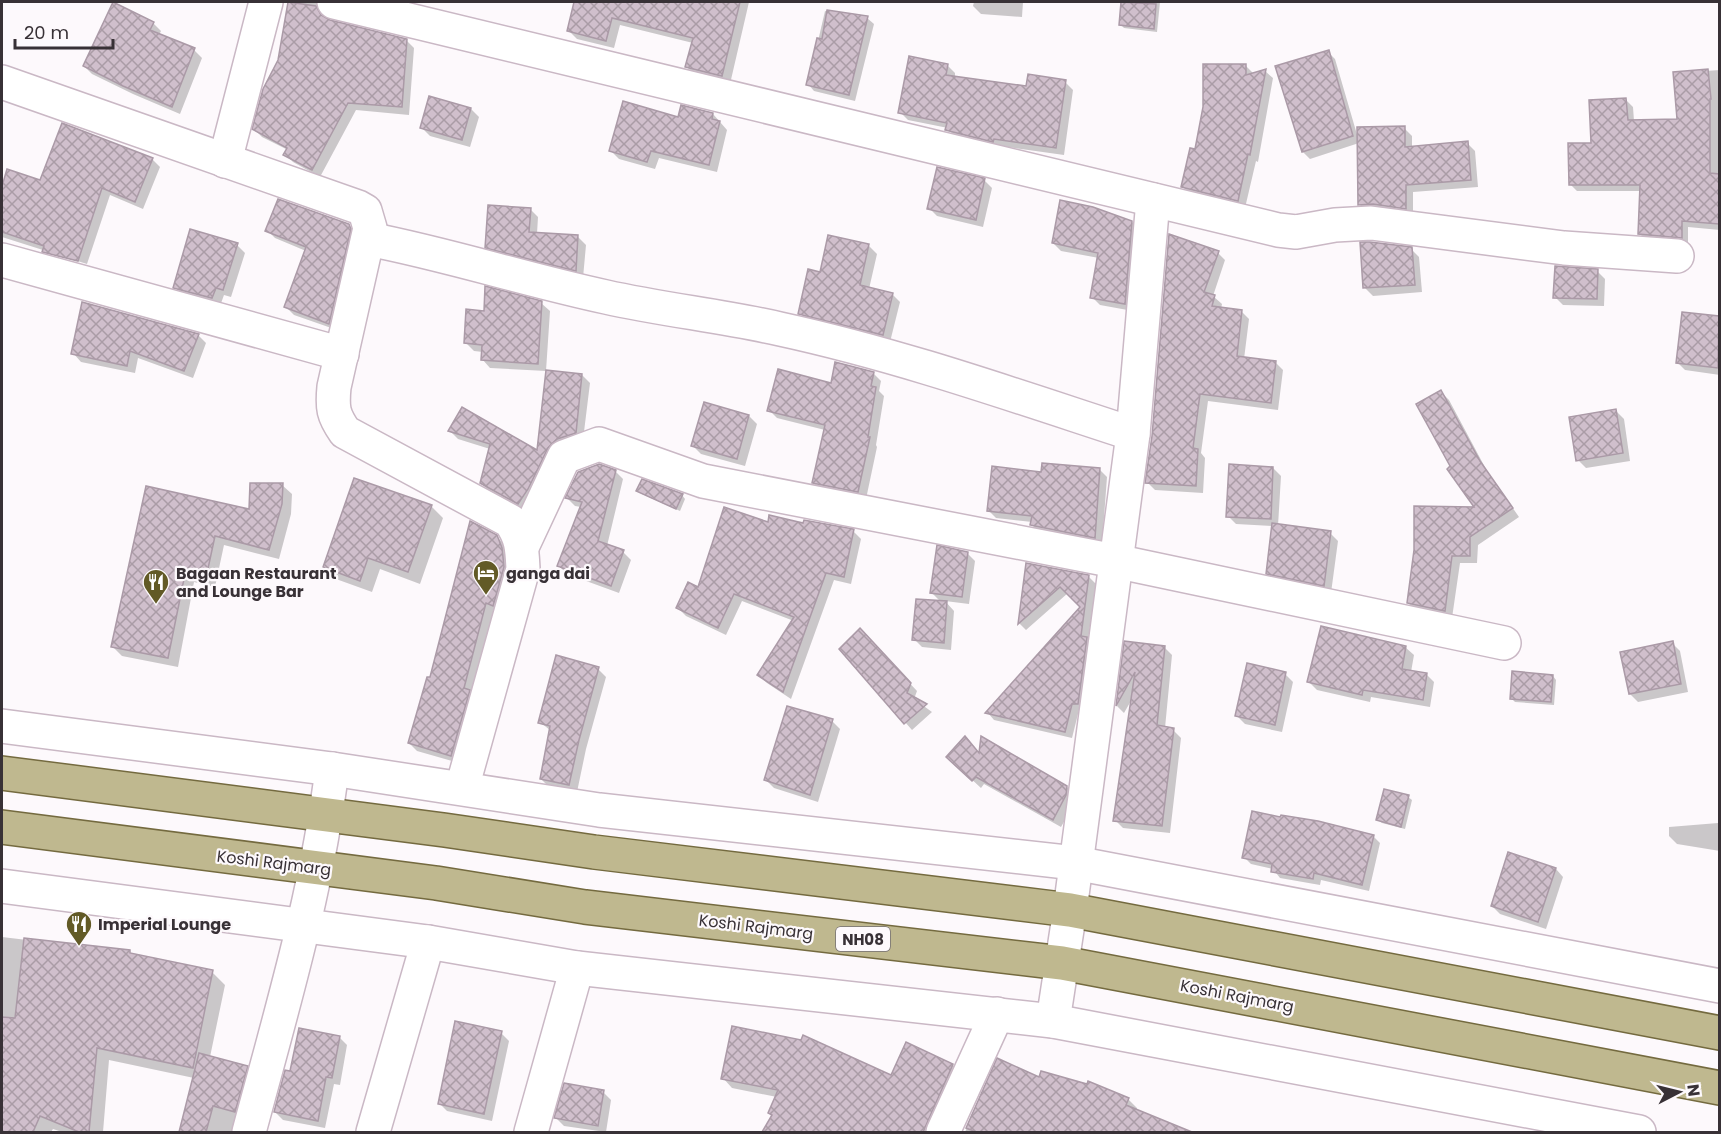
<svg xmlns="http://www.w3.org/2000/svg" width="1721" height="1134" font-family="Poppins,sans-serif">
  <defs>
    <pattern id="building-cross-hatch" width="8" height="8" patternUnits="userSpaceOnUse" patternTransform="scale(1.5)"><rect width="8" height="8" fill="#d0bfcc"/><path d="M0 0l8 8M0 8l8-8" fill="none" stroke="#aa9ca6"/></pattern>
  </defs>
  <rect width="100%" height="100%" fill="#fdf9fc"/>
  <!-- shadow -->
  <g fill="#0003">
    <polygon points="290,2 326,2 323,7 325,19 406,40 414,48 409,115 356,110 320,177 293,162 285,154 288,150 262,137 254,129 279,60"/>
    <polygon points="576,2 749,2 730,84 695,75 687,67 693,43 620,25 614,48 577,39 569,31"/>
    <polygon points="974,2 1023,2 1022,17 981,14 973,6"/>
    <polygon points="1122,2 1160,2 1157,32 1124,28 1120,24"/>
    <polygon points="825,11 867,18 874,24 855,101 814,91 808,84"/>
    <polygon points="153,23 161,31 159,35 194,50 202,58 180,114 133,94 92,74 84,66"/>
    <polygon points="1328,52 1335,59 1358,138 1404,128 1412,136 1412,148 1467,143 1475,151 1478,187 1413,192 1413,216 1367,212 1359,204 1359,143 1310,159 1303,152"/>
    <polygon points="947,65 955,73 955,78 1027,88 1065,82 1073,90 1064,155 1001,146 1001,149 955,138 948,128 908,120 900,112"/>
    <polygon points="1245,65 1254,74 1265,71 1273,78 1258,162 1256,161 1245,208 1191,195 1183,187 1197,151"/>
    <polygon points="1720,70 1720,230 1688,227 1688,245 1647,241 1640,234 1641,191 1577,191 1570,184 1592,145 1626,100 1633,107 1634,121 1679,121 1675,73"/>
    <polygon points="471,109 479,117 470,147 430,136 422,128"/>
    <polygon points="713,114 727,130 717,172 659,158 655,169 619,159 611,151 679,119"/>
    <polygon points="152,159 160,167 143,209 110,195 87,264 2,237 2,191 8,171 41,182"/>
    <polygon points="984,180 992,188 983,227 937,216 929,208"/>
    <polygon points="530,209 538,217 537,234 578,237 586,245 583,278 495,255 487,247"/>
    <polygon points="1132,222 1140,230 1133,311 1100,305 1092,297 1099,258 1061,251 1053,243"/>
    <polygon points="348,225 357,233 337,330 294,315 286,307 306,251 275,238 267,230"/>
    <polygon points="237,245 245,253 231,297 224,295 220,306 183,295 175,287"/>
    <polygon points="869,246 877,254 869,289 892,294 900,302 890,342 808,321 800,313 821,273"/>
    <polygon points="1411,249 1419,257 1422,292 1373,296 1365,288"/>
    <polygon points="1218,253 1225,260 1213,296 1222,304 1221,309 1241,311 1249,319 1244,359 1275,362 1283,370 1278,410 1208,401 1201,453 1205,458 1203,493 1155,490 1147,482 1153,436"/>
    <polygon points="1597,271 1605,279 1604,306 1563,305 1555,297"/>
    <polygon points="541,303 550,311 546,371 490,368 482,359 483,352 474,351 466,343 485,312"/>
    <polygon points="1683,313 1720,318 1720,375 1685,370 1677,362"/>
    <polygon points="198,335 206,343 193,378 138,358 135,373 81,362 73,353"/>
    <polygon points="873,373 881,381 879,391 884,396 876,445 877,447 866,499 821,491 813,483 825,430 777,418 769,410 832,385"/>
    <polygon points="582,375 590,383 583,440 526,511 489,491 481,483 490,449 458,439 450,431 538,453"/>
    <polygon points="1441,392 1449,400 1487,471 1519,517 1478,545 1477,563 1460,563 1452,618 1416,611 1408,603 1476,509 1452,466"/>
    <polygon points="1616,411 1624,419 1630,461 1586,468 1578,460"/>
    <polygon points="749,416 757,424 745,466 701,454 693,446"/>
    <polygon points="1273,468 1281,476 1278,526 1330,533 1338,541 1331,593 1275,581 1267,573 1273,526 1236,524 1228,516"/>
    <polygon points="1099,469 1107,477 1102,545 1040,533 1032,525 1032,522 996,518 988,510 1043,474"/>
    <polygon points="615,471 623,479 607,546 623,552 631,560 619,593 567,574 559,566 581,507 575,506 567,498"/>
    <polygon points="282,485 292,494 291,514 279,559 224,545 215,587 194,582 178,667 122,656 113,647 147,487 251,511"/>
    <polygon points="638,491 682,495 685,499 680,511 642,494"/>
    <polygon points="431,506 443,518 420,584 380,569 372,592 336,579 324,567"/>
    <polygon points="769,524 804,525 853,531 861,539 851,584 834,580 791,699 767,683 759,675 794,621 742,601 726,635 686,616 678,608"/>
    <polygon points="496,536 505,545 509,554 501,613 494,610 472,694 459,763 417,751 409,743 431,679"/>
    <polygon points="967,553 975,561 969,604 945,601 954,611 951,650 922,647 914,639 942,603 932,593"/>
    <polygon points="1027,565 1089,577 1096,584 1088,640 1094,646 1085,711 1079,710 1072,738 994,720 988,713 1082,607 1068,593 1026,630 1019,623"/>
    <polygon points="860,630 917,691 914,699 932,712 912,730 841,649"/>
    <polygon points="1126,643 1164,647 1172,655 1165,728 1173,730 1181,738 1170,833 1123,828 1115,820 1132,699 1124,713 1117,706"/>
    <polygon points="1672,643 1680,651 1688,692 1638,702 1630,694"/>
    <polygon points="1405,647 1414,655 1411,672 1426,674 1434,682 1430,707 1371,697 1370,702 1317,690 1309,682"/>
    <polygon points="598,669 606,677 586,749 577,792 549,787 541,779 551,731 540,722"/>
    <polygon points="1285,674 1293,682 1282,732 1245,724 1237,716"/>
    <polygon points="1553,676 1556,680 1554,705 1515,702 1511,698"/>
    <polygon points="832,721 840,729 818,802 774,788 766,780"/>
    <polygon points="980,755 1067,787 1075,796 1074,804 1061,827 984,784 981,788 956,765"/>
    <polygon points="1408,797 1412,800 1405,829 1382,823 1378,820"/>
    <polygon points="1719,817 1720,851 1677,844 1669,836 1669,827 1718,823"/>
    <polygon points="1373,836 1380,843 1369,891 1321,880 1320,885 1280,878 1273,869 1251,864 1244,857"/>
    <polygon points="1556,869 1563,877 1546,929 1500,914 1492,906"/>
    <polygon points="2,937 129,952 132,955 212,972 225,985 210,1057 247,1067 268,1088 234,1127 233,1132 180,1132 194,1078 109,1060 103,1132 62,1132 53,1129 51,1132 2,1132"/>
    <polygon points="501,1033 509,1041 492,1121 447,1111 439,1103"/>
    <polygon points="339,1037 347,1045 340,1085 334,1084 325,1128 283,1120 275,1112 291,1073"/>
    <polygon points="906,1044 953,1065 962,1074 935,1132 763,1132 773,1117 769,1113 777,1097 732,1088 723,1078 892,1077"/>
    <polygon points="998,1060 1040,1079 1128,1099 1137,1108 1137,1111 1187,1132 965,1132"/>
    <polygon points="603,1092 611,1100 606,1132 564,1126 556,1118"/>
  </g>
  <!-- building -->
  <g fill="url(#building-cross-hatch)" stroke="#ab9aa7" stroke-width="1.5">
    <polygon points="113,2 154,22 150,30 195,48 172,107 123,86 83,66"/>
    <polygon points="288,2 316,6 321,15 330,20 407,39 402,107 348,103 312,170 283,155 287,148 252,129 263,89 278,60"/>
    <polygon points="574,2 740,2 722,76 685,67 693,38 612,18 606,41 567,31"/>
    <polygon points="1121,2 1156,4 1154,29 1119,25"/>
    <polygon points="827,10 868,16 849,95 806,85 817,38 822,39"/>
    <polygon points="1329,50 1353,136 1302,152 1275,66"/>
    <polygon points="909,56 948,64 946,75 1026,86 1028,74 1066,80 1056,148 994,139 993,142 945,130 947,123 898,113"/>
    <polygon points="1203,64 1246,64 1246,75 1266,69 1250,155 1248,154 1238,201 1181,187 1190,148 1195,149 1203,107"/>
    <polygon points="1708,69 1711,99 1710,99 1710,173 1719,174 1719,224 1682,221 1682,238 1638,234 1640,185 1569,185 1568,143 1591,143 1589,100 1626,98 1628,120 1677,119 1673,72"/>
    <polygon points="429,96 471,108 462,140 420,128"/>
    <polygon points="623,101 678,117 681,105 713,113 712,119 720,121 709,165 651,151 647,162 609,151"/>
    <polygon points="62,123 153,158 135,202 102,188 78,261 42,252 44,246 2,232 2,186 7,169 40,180"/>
    <polygon points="1405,126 1405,147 1468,141 1471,180 1406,185 1406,209 1373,204 1358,205 1357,127"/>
    <polygon points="937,167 985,178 976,220 927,209"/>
    <polygon points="278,199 349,224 351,229 329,324 284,307 306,247 265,231"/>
    <polygon points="1060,200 1093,207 1132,221 1125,304 1090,298 1098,253 1052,243"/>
    <polygon points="488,205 531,208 529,232 578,235 576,271 485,248"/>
    <polygon points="190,229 238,243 223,290 216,288 212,298 173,288"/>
    <polygon points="1169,234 1219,251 1204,292 1215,295 1212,306 1242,310 1237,356 1276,361 1271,403 1200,394 1193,448 1198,449 1196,486 1145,483 1152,436"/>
    <polygon points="828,235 869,244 860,285 893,293 883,335 798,314 808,269 820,272"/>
    <polygon points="1360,242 1370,242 1412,247 1415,285 1363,288"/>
    <polygon points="1555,266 1598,269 1597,299 1553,298"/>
    <polygon points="485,286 542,301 538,364 481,360 482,345 464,343 466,309 484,311"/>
    <polygon points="82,302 199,334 184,371 130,351 127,366 71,354"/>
    <polygon points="1682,312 1719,316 1718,368 1676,363"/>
    <polygon points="835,362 874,372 871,386 876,387 868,437 870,437 858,492 812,483 825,425 767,411 778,369 831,383"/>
    <polygon points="546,370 582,374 576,433 557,439 548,448 528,489 518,504 480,483 490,444 448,431 462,407 537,450"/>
    <polygon points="1441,390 1480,461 1513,508 1470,537 1470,556 1452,556 1445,611 1407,603 1414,550 1414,506 1474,507 1447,469 1450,466 1416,404"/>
    <polygon points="704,402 749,415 737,459 691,446"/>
    <polygon points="1616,409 1623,453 1576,461 1569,417"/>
    <polygon points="1042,463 1100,468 1095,538 1030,525 1032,516 987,511 992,466 1041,472"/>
    <polygon points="599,464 616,470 598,541 624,550 611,586 557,566 582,502 565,498 578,472"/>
    <polygon points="1229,464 1273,467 1271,519 1226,517"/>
    <polygon points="354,478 432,505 408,572 368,558 360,581 323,567"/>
    <polygon points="642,479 683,494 676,509 636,491"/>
    <polygon points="250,483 283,483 282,504 269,550 215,536 206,578 185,574 168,658 111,647 146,486 249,509"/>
    <polygon points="724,507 768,522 769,515 803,523 804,520 854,529 844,577 826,573 783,692 757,675 794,617 734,594 718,628 676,608 688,582 698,587"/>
    <polygon points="470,521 497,535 502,548 504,567 493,606 486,603 464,688 470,690 451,756 408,743 427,677 430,677"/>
    <polygon points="1272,523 1331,531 1324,586 1266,574"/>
    <polygon points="937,545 968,552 962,597 930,593"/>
    <polygon points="1026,563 1089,575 1081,636 1087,637 1078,704 1072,704 1065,732 985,713 1080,607 1060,587 1018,624"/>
    <polygon points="916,599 947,601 944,643 912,640"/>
    <polygon points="1321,626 1406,646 1402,669 1427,673 1423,700 1363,690 1362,695 1307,682"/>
    <polygon points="860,628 911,683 907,693 927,704 904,724 839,649"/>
    <polygon points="1124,641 1165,646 1157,725 1174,728 1162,826 1113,821 1135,672 1116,706"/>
    <polygon points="1673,641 1681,684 1629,694 1620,652"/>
    <polygon points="556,655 599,667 579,740 569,785 540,779 550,726 538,723"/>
    <polygon points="1247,663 1286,672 1275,725 1235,716"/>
    <polygon points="1512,671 1553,675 1551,702 1510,699"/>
    <polygon points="787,706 833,719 810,795 764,780"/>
    <polygon points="965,736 979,753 981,736 1067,786 1066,795 1053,820 976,777 972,781 946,757"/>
    <polygon points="1384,789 1409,795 1401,827 1376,820"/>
    <polygon points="1252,811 1280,817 1281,815 1318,821 1374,835 1362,885 1314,873 1313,879 1271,872 1272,864 1242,858"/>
    <polygon points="1508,852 1556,868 1538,922 1491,906"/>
    <polygon points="24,938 130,950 130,953 213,970 193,1068 97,1048 89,1132 79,1132 40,1116 33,1132 2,1132 2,1017 15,1018"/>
    <polygon points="455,1021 502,1031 484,1114 438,1104"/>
    <polygon points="732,1026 801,1040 803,1035 891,1075 906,1042 953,1064 923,1132 762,1132 772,1115 768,1113 778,1090 721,1079"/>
    <polygon points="299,1028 340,1036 332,1078 326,1077 318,1121 274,1112 285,1070 290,1071"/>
    <polygon points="199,1053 248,1066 235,1112 213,1106 206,1132 179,1132"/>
    <polygon points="997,1058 1039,1077 1041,1071 1087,1084 1088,1081 1129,1098 1126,1105 1192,1132 976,1132 966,1128"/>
    <polygon points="564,1083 604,1090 598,1126 554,1118"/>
  </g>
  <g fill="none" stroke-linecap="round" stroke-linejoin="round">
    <!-- street casing -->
    <g stroke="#cab8c5" stroke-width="36">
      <g id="street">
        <polyline points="334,2 1278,230 1296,232 1335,225 1371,223 1564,248 1677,256"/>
        <path d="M2 82 358 207 365 211 370 228 334 387C332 408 333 415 345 432L510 521C522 538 522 549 523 569L462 788"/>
        <polyline points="225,161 266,2"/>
        <path d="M368 239C447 254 526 280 606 297 664 310 723 316 780 329 900 355 1016 396 1133 434"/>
        <polyline points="2,260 342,354"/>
        <polyline points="522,547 564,457 599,444 703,481 1115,561 1504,643"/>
        <polyline points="2,726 332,769 599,810 1075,863 1720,986"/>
        <polyline points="2,886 428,942 577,968 1053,1021 1639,1132"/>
        <polyline points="1053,1021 1070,910 1133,434 1153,200"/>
        <path d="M249 1132C281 1012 317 893 332 769"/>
        <polyline points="373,1132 428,942"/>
        <polyline points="531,1132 577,968"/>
        <polyline points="943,1132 997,1014"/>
      </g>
    </g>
    <!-- primary casing -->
    <g stroke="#746a3f" stroke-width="36">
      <g id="primary">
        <polyline points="2,773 444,830 594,852 1070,910 1720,1033"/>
        <polyline points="2,827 436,883 585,907 1062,963 1720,1088"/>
      </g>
    </g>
    <!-- street -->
    <use href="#street" stroke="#fff" stroke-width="33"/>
    <!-- primary -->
    <use href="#primary" stroke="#bfb88f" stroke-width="33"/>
  </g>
  <!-- icons -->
  <defs>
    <g id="hotel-pin" transform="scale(1.35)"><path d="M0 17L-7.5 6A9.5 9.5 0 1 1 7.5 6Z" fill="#625a26" stroke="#fdf9fc"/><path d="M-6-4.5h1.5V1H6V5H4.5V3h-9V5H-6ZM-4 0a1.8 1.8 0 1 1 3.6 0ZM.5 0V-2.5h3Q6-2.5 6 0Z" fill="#fff"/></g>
    <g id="restaurant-pin" transform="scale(1.35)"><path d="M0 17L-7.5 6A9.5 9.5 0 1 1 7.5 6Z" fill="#625a26" stroke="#fdf9fc"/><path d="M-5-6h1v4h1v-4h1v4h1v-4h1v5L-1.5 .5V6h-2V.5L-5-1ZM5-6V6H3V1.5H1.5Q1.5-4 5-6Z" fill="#fff"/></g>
  </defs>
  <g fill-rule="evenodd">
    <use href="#hotel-pin" x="486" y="573"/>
    <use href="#restaurant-pin" x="156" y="582"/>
    <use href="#restaurant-pin" x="79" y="924"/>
  </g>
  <g text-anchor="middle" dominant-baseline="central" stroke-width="4.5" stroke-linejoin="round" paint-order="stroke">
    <!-- shield labels -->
    <rect fill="#fdf9fc" stroke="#736d71" stroke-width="1.5" x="836" y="927" width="54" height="24" rx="4.5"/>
    <g font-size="15" font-weight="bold" fill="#383136">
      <text x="863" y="939">NH08</text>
    </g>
    <!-- poi labels -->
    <g font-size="16" font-weight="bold" fill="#383136" stroke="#fdf9fc" text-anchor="start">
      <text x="176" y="573">Bagaan Restaurant<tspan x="176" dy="18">and Lounge Bar</tspan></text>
      <text x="506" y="573">ganga dai</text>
      <text x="98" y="924">Imperial Lounge</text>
    </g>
    <!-- street labels -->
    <g font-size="16" fill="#383136" stroke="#fdf9fc">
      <text transform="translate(274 863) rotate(7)">Koshi Rajmarg</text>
      <text transform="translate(756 927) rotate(7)">Koshi Rajmarg</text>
      <text transform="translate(1237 996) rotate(11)">Koshi Rajmarg</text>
    </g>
  </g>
  <!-- border -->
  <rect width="1721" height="1134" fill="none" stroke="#383136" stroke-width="6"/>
  <!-- north arrow -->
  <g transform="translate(1679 1092) rotate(83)" stroke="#fdf9fc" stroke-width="4.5" paint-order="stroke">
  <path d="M0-4.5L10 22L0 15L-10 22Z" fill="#383136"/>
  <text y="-9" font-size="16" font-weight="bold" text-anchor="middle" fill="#383136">N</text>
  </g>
  <!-- scale -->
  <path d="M15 39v9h98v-9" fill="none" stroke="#383136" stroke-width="3"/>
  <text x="24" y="39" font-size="18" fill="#383136" stroke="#fdf9fc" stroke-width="4.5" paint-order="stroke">20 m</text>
</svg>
